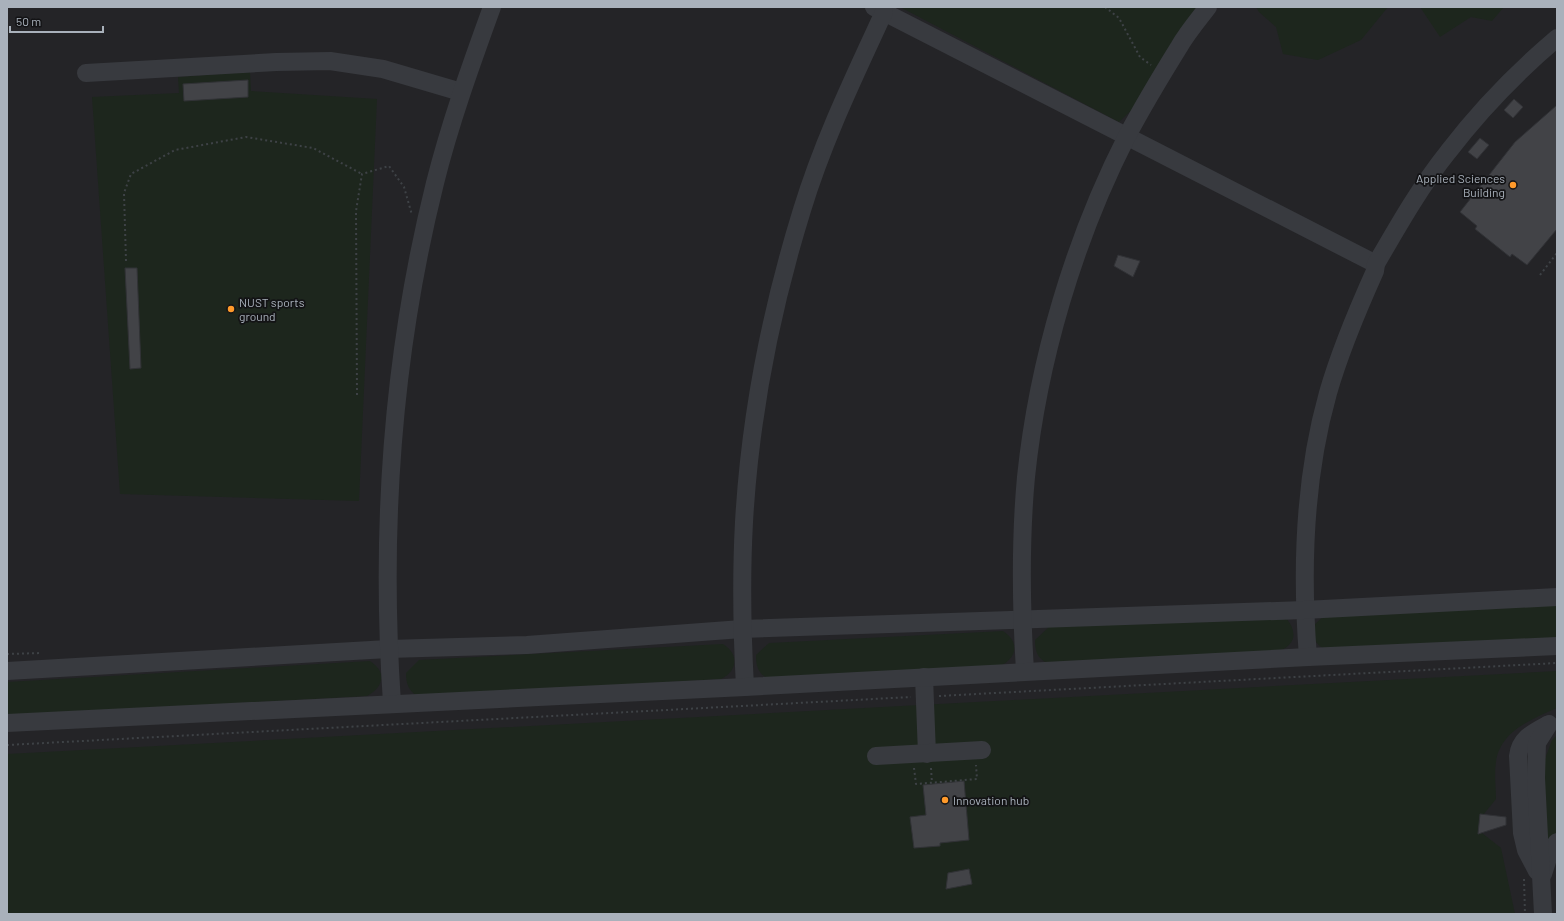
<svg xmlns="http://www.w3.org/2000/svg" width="1564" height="921" font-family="Barlow,sans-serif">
  <rect width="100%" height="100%" fill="#18181a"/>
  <!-- built -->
  <rect fill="#242427" x="7" y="7" width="1550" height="907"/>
  <!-- green -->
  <g fill="#1d261d">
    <polygon points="900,7 1201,7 1141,101 1119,122"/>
    <polygon points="1256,7 1388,7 1361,40 1318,60 1283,54 1276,27 1259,12"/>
    <polygon points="1420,7 1504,7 1492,21 1471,17 1440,37"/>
    <polygon points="250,72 251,91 377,99 359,501 120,494 92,97 179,93 178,77"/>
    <path d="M1557 603V638L1324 649C1315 644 1313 637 1313 626L1326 614Z"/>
    <path d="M1287 619C1297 633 1296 643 1280 651L1047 663C1037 658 1035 651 1035 640L1049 627Z"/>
    <path d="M1003 631C1020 642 1017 658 1000 666L767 678C758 673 756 666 756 655L769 643Z"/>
    <path d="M723 644C740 655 737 671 721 679L417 696C408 690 406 683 406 673L419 660Z"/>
    <path d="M370 661C387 672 384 687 367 696L7 716V682Z"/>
    <path d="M1557 671V708C1532 719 1500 731 1496 762 1494 774 1496 787 1496 799L1483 815H1480L1478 834 1482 833 1501 848 1515 914H7V754Z"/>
    <polygon points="1557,735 1557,832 1544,852 1542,767 1552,740"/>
  </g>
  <!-- building -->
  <g fill="#424347" stroke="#313236">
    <polygon points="248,80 248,97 184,101 183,84"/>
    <polygon points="1514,99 1523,107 1513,118 1504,110"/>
    <polygon points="1557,105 1557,229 1527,265 1512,254 1510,257 1475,229 1477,226 1460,212 1515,142"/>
    <polygon points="1480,138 1489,145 1477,159 1468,152"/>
    <polygon points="1118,255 1140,261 1133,277 1114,266"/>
    <polygon points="125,268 137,268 141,368 130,369"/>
    <polygon points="964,781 969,840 940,843 940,846 914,848 910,817 926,815 923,785"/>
    <polygon points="1480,814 1506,817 1506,825 1478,834"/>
    <polygon points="969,869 972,884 946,889 948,873"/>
  </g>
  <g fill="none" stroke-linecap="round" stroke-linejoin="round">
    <!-- path -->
    <g stroke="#3e4246" stroke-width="2" stroke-dasharray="2 3" stroke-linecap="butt">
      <polyline points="1105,7 1119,18 1140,57 1151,65"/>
      <polyline points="126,261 124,193 131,174 175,150 246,137 313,148 362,174"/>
      <polyline points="1540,275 1557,253"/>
      <polyline points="357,395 356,211 362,174 389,166 404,187 412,215"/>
      <polyline points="7,654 42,653"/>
      <polyline points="939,696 1557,663"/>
      <polyline points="7,745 911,697"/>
      <polyline points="914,768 916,784 977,779 976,765"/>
      <polyline points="931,768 932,783"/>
      <polyline points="1524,879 1525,914"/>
    </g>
    <!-- minor -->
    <g stroke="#383a3f" stroke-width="18">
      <polyline points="874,7 1376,264"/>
      <polyline points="86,73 276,62 330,61 383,69 461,92"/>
      <path d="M1308 657C1301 568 1304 478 1328 393 1340 351 1357 311 1375 271L1376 264C1398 226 1420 187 1448 152 1480 110 1517 72 1557 38"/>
      <polyline points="7,671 388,649 527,645 742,629 1304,610 1557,597"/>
      <path d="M1025 671C1021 606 1020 542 1026 477 1038 361 1074 240 1127 136 1143 106 1161 76 1179 47 1187 33 1198 20 1208 7"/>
      <polyline points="924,677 927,754"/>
      <path d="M745 687C742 632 741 577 744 522 750 417 771 310 802 210 823 141 854 77 884 12"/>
      <path d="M392 703C380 527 392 355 435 183 450 123 471 65 492 7"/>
      <polyline points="7,723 745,687 1308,657 1557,646"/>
      <polyline points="876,756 982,750"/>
      <path d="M1537 871 1526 850 1522 833 1518 756C1520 739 1532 733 1547 725"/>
      <polyline points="1543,874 1550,852 1557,842"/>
      <polyline points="1543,914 1536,778 1537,743 1549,724"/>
    </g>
  </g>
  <!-- markers -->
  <g fill="#ff9a2b" stroke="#131315" stroke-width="1.5">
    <circle cx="1513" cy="185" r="4"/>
    <circle cx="231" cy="309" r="4"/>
    <circle cx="945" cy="800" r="4"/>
  </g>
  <g text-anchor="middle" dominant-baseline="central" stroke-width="3.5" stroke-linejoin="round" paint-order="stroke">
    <!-- poi labels -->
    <g font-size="12" fill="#a9b1bb" stroke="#131315" text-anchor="start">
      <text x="1505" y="178" text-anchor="end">Applied Sciences<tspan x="1505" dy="14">Building</tspan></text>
      <text x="239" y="302">NUST sports<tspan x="239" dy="14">ground</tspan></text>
      <text x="953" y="800">Innovation hub</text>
    </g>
  </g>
  <!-- border -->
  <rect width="1564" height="921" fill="none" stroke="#a9b1bb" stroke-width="16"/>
  <!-- scale -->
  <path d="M10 26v6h93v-6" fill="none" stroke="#a9b1bb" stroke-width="2"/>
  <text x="16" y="26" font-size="12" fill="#a9b1bb" stroke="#131315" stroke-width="3" paint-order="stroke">50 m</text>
</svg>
